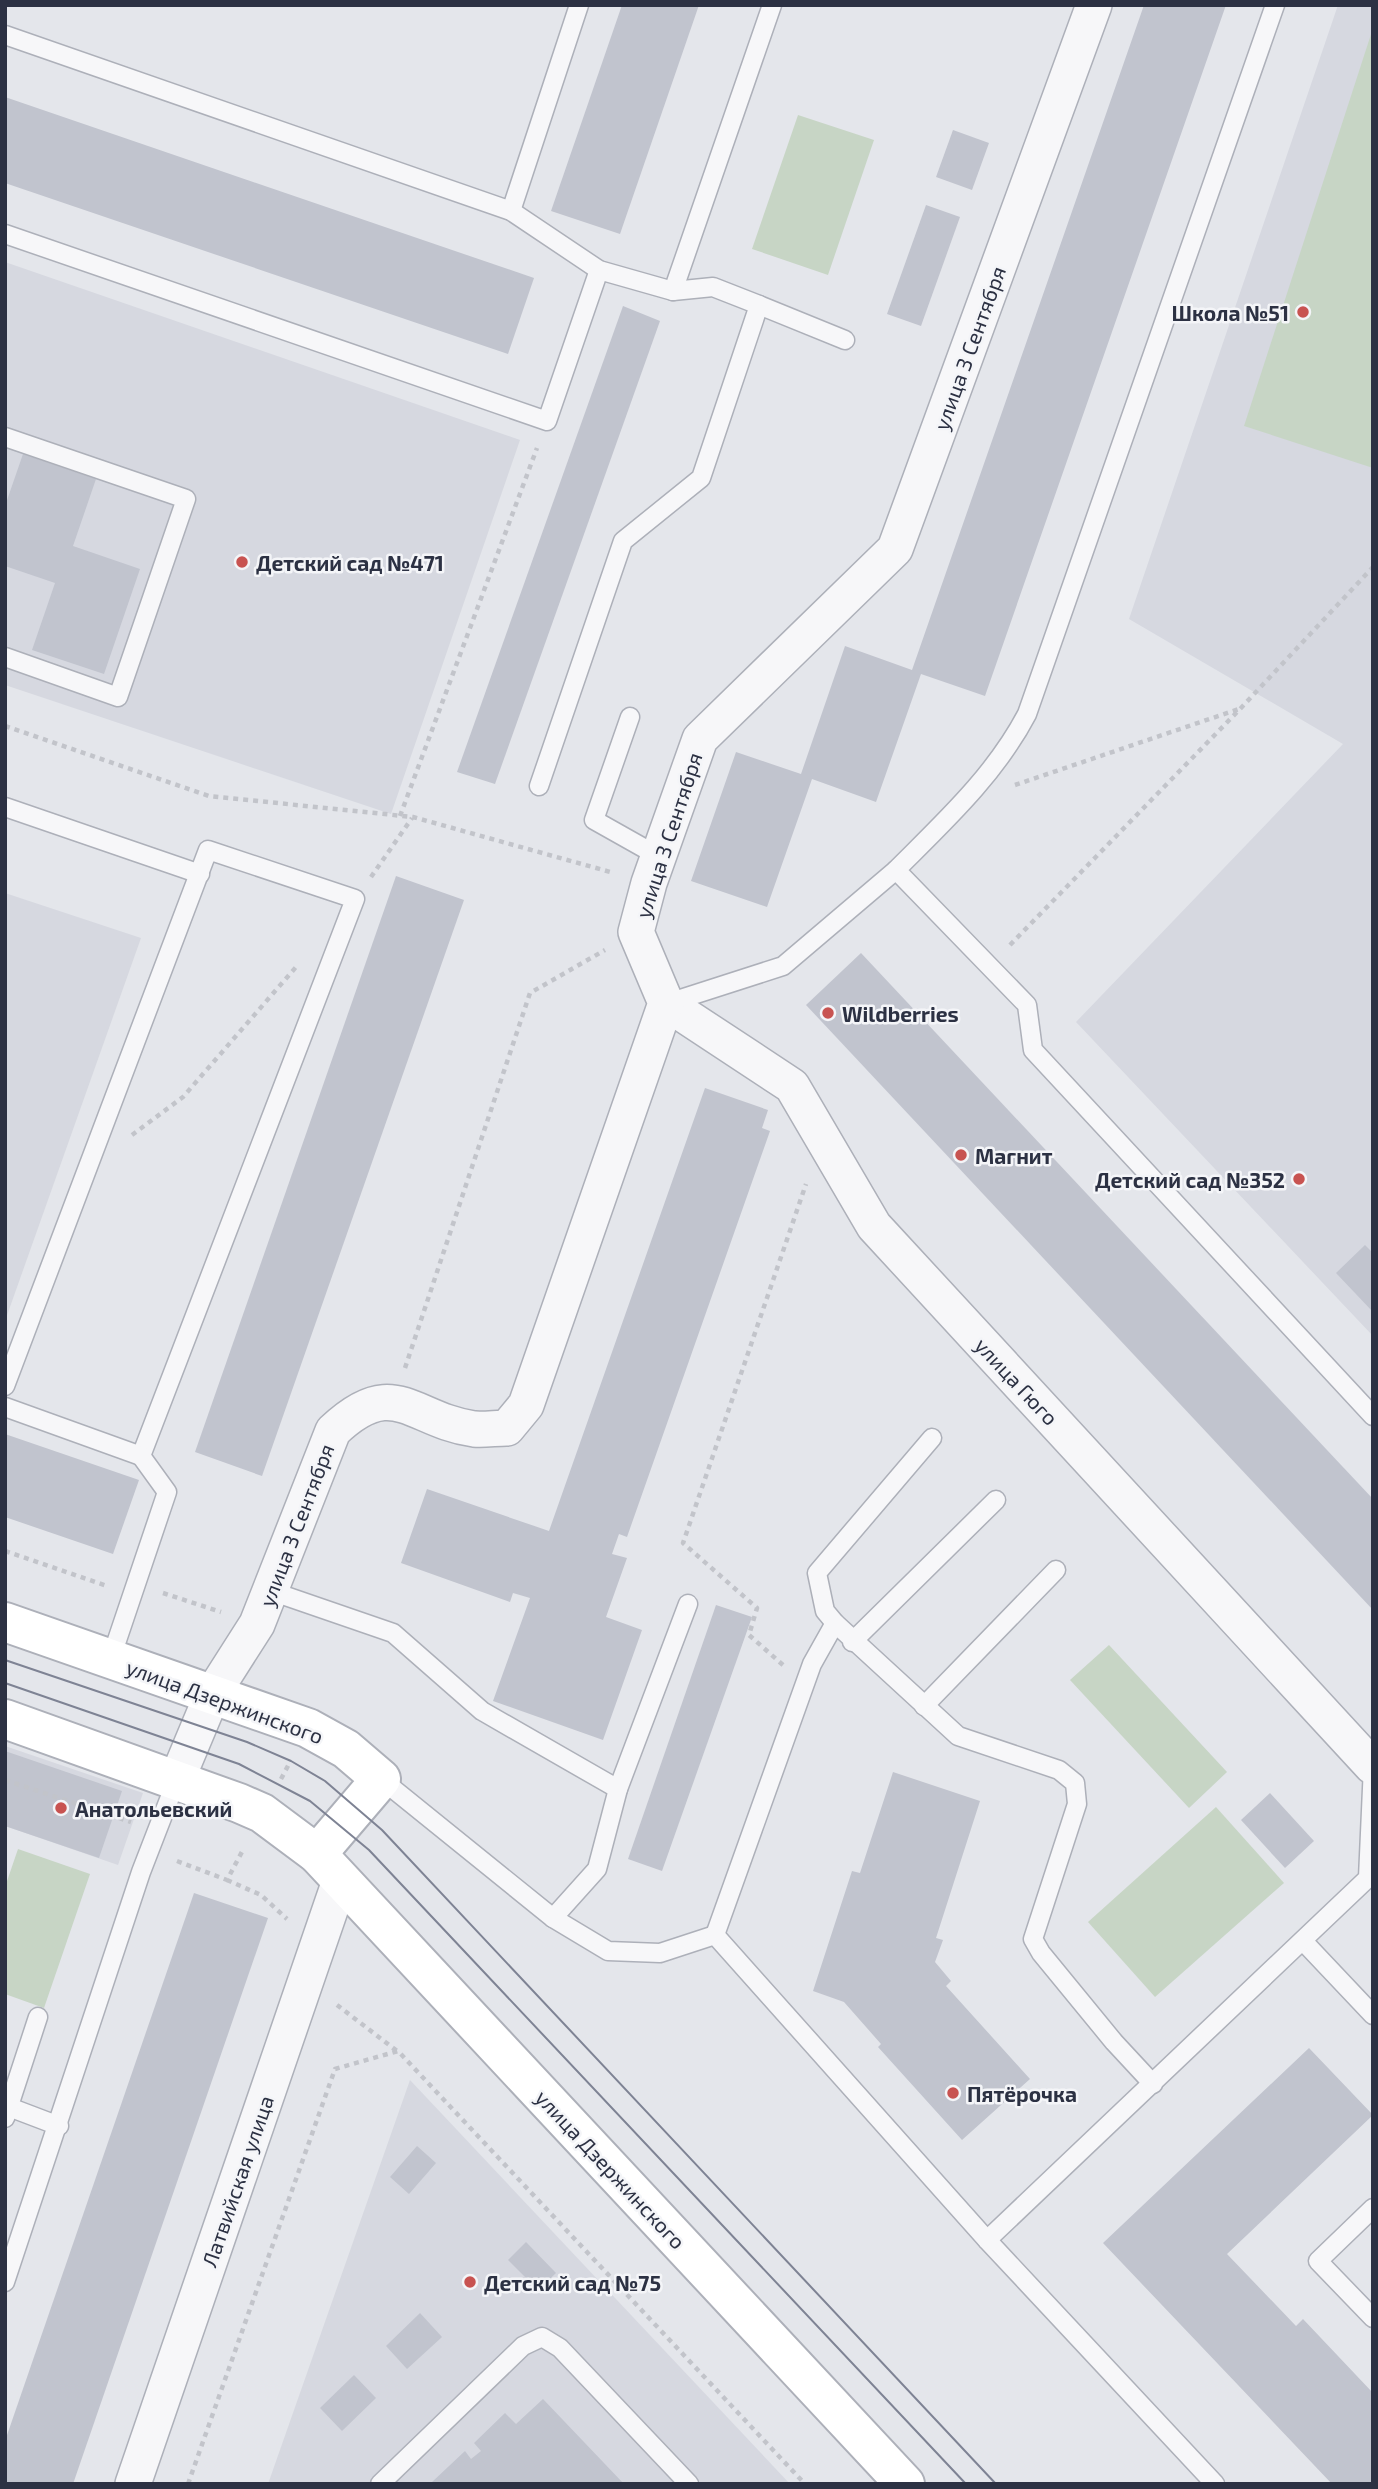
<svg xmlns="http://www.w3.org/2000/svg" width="1378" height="2489" font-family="'Exo 2',sans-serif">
  <rect width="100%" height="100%" fill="#e4e6eb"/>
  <!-- built -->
  <g fill="#d6d8e0">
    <polygon points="1338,5 1373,5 1373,1336 1076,1022 1343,744 1129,619"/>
    <polygon points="5,262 520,440 391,814 5,685"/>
    <polygon points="5,893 141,938 5,1321"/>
    <polygon points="5,1746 143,1793 118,1865 5,1826"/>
    <polygon points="410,2080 790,2484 268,2484"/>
  </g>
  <!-- green -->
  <g fill="#c7d5c5">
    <polygon points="1373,28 1373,468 1244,426"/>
    <polygon points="798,115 874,140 828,275 752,249"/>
    <polygon points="1109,1645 1227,1772 1189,1808 1070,1680"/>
    <polygon points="1216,1807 1284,1883 1155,1997 1088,1922"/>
    <polygon points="18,1849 90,1874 44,2008 5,1994 5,1887"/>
  </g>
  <!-- building -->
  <g fill="#c1c4ce">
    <polygon points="622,5 699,5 620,234 551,211"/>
    <polygon points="1144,5 1226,5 985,696 921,674 876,802 812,779 767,907 691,881 736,752 801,774 845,646 912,670"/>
    <polygon points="5,97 534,278 508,354 5,183"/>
    <polygon points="953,130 989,143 972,190 936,177"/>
    <polygon points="926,205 960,217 921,326 887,314"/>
    <polygon points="623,306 660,321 495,784 457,772"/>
    <polygon points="23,454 96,479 73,546 140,569 104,674 32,650 55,583 5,566 5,506"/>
    <polygon points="396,876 464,900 262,1476 195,1452"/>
    <polygon points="861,953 1373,1499 1373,1610 806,1005"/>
    <polygon points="705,1088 768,1110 762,1128 770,1131 627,1537 619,1534 612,1554 627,1558 606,1617 642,1630 603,1740 493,1701 530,1598 513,1593 510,1602 401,1563 427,1489 549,1531"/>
    <polygon points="1365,1245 1373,1253 1373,1312 1336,1273"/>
    <polygon points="5,1434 139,1480 113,1554 5,1517"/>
    <polygon points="716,1605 752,1617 662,1871 628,1859"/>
    <polygon points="5,1751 122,1791 99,1858 5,1826"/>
    <polygon points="893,1772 980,1801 936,1938 943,1940 935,1962 951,1981 946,1986 1030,2079 962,2140 878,2047 881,2044 844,2002 813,1991 852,1871 860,1873"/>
    <polygon points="1270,1793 1314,1841 1285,1868 1241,1820"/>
    <polygon points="194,1893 268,1918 73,2484 5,2484 5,2441"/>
    <polygon points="1309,2048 1373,2115 1227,2254 1296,2326 1303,2319 1373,2393 1373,2484 1332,2484 1103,2243"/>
    <polygon points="417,2146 436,2163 409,2194 390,2177"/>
    <polygon points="526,2242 556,2273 538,2290 508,2260"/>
    <polygon points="420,2313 442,2337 407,2369 386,2346"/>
    <polygon points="354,2375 376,2398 342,2431 320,2408"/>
    <polygon points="543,2399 624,2484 432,2482 465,2451 471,2459 481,2451 474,2443 505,2413 516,2424"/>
  </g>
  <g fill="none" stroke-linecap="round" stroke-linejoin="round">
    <!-- service casing -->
    <g stroke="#adb0b9" stroke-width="21">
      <g id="service">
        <path d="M1275 5 1027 714C995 775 945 821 896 870L1027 1005 1033 1050 1373 1416"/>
        <polyline points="5,35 511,211 599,270 673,291 713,287 759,305 701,478 623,541 539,786"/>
        <polyline points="511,211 579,5"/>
        <polyline points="5,234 547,421 599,270"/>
        <polyline points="673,291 772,5"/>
        <polyline points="759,305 845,340"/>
        <polyline points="5,437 186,499 118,697 5,657"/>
        <polyline points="630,717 594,820 658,856"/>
        <polyline points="5,807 200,874"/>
        <polyline points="668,1003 783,966 896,870"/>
        <polyline points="5,1386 208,850 355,899 141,1456 167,1492 111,1658"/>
        <polyline points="5,1407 141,1456"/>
        <polyline points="932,1438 817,1573 825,1611 835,1623 958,1736 1059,1770 1075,1783 1077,1804 1033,1939 1041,1953 1114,2042 1153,2084"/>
        <polyline points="271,1591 393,1633 482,1711 618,1789"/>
        <polyline points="852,1642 996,1500"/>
        <polyline points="924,1706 1056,1570"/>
        <polyline points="381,1779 553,1918 608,1951 660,1953 715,1935 987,2240 1215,2484"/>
        <polyline points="553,1918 597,1869 618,1789 688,1604"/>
        <polyline points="715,1935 812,1664 835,1623"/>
        <polyline points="1303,1941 1373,2015"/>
        <polyline points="9,2107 59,2126"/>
        <polyline points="5,2118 38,2017"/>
        <polyline points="1373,2208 1318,2261 1373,2318"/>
        <polyline points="987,2240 1368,1878 1373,1766"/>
        <polyline points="5,2282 141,1872 177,1779"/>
        <polyline points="380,2484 523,2346 542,2337 560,2348 689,2484"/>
      </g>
    </g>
    <!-- minor casing -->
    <g stroke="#adb0b9" stroke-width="38">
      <g id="minor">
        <polyline points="666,1003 792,1086 874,1226 1372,1766"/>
        <path d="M177 1779 213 1693 257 1624 333 1431C394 1373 411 1420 474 1429 484 1430 496 1428 507 1428L526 1405 666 1003 636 932 649 883 700 739 895 549 1094 5"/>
        <polyline points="133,2484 341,1878"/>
      </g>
    </g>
    <!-- secondary casing -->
    <g stroke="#adb0b9" stroke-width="42">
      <g id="secondary">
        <polyline points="5,1622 308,1728 346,1749 381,1779 317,1854"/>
        <polyline points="5,1719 239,1803 262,1813 317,1854 905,2484"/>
      </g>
    </g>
    <!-- path -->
    <g stroke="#c2c4ca" stroke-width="4.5" stroke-dasharray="5 5" stroke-linecap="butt">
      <polyline points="5,726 209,796 413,817 614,873"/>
      <polyline points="1015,785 1239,709"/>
      <polyline points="400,816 537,448"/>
      <polyline points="371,877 412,818"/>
      <polyline points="1010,945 1240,709 1373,567"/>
      <polyline points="132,1135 183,1097 296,967"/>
      <polyline points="405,1368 530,993 605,950"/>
      <polyline points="5,1551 107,1586"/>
      <polyline points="163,1593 221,1612"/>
      <polyline points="783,1665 749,1635 757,1608 683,1543 806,1184"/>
      <polyline points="281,1779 290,1762"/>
      <polyline points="5,1780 131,1822"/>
      <polyline points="177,1861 227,1880 244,1848"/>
      <polyline points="227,1880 261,1895 287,1919"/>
      <polyline points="337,2005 397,2051"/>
      <polyline points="188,2484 335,2069 398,2051 805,2484"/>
    </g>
    <!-- service -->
    <use href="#service" stroke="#f7f7f9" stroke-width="18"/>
    <!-- minor -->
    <use href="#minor" stroke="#f7f7f9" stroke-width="35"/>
    <!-- secondary -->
    <use href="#secondary" stroke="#fff" stroke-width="38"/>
    <!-- tram -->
    <g stroke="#7e8394" stroke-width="2">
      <polyline points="5,1660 247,1742 291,1761 325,1781 382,1830 996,2484"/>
      <polyline points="5,1683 239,1764 310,1801 369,1850 966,2484"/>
    </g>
  </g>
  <!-- markers -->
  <g fill="#c85351" stroke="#f4f5f8" stroke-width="2.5">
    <circle cx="1303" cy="312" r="7"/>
    <circle cx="242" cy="562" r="7"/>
    <circle cx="828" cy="1013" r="7"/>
    <circle cx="961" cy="1155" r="7"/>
    <circle cx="1299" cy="1179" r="7"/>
    <circle cx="61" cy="1808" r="7"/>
    <circle cx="953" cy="2093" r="7"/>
    <circle cx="470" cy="2282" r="7"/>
  </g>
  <g text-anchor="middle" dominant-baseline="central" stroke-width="5" stroke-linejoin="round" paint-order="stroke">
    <!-- poi labels -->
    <g font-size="21" font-weight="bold" fill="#2c3143" stroke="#f4f5f8" text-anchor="start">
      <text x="1289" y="312" text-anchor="end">Школа №51</text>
      <text x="256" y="562">Детский сад №471</text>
      <text x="842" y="1013">Wildberries</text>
      <text x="975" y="1155">Магнит</text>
      <text x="1285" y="1179" text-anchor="end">Детский сад №352</text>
      <text x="75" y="1808">Анатольевский</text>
      <text x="967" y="2093">Пятёрочка</text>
      <text x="484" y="2282">Детский сад №75</text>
    </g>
    <!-- street labels -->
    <g font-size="21" fill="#2c3143" stroke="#f4f5f8">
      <text transform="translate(969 348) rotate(-70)">улица 3 Сентября</text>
      <text transform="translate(668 835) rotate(-72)">улица 3 Сентября</text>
      <text transform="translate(1017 1381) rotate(47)">улица Гюго</text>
      <text transform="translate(296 1525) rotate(-69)">улица 3 Сентября</text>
      <text transform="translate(225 1701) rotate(20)">улица Дзержинского</text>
      <text transform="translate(611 2169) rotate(47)">улица Дзержинского</text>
      <text transform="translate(237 2181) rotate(-71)">Латвийская улица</text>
    </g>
  </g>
  <!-- border -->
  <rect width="1378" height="2489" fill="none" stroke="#2c3143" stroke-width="14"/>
</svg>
